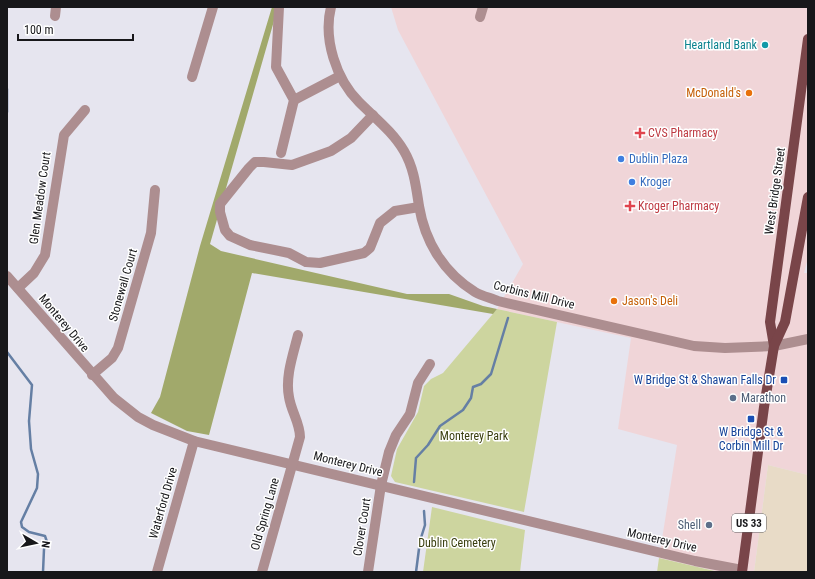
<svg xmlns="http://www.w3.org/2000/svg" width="815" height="579" font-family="'Roboto Condensed',sans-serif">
  <rect width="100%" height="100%" fill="#e6e5ef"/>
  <!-- commercial -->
  <polygon fill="#f0d5d8" points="391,7 808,7 808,258 804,273 808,273 808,475 768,465 754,572 719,572 659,558 677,445 618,429 631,338 497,309 523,264 398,30"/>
  <!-- education -->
  <polygon fill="#e8dbc7" points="768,465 808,475 808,572 754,572"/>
  <!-- green -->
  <g fill="#cdd59f">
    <polygon points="497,309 557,322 524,512 395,482 391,476 397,449 418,412 424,386 431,379 443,373"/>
    <polygon points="432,507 525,530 520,572 423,572"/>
    <polygon points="659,558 719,572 657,572"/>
  </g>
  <!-- forest -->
  <polygon fill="#a1a96b" points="272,7 278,7 210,244 221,251 407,294 449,294 483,306 497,309 493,314 252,273 209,435 187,431 151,413 160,397 200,246"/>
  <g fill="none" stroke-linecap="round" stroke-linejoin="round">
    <!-- stream -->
    <g stroke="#657fa4" stroke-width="2.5">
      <polyline points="7,89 7,112"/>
      <polyline points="7,352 32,385 29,421 31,449 38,474 37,488 21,522 22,527 29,532 45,536 47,542 44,549 43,572"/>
      <polyline points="414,482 416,458 428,445 440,426 463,410 471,398 473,387 481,384 491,374 508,318"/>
      <polyline points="416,572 420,541 425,525 424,511"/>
    </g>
    <!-- minor -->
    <g stroke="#ad8e90" stroke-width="10">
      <polyline points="279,7 276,67 294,100 281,153"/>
      <path d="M331 7C323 39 336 79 359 102 375 118 393 132 404 151 414 168 416 187 419 206 425 242 444 273 475 292 482 296 491 298 498 301L694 346 725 348 774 346 808 339"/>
      <polyline points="55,16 56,7"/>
      <polyline points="480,17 483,7"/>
      <polyline points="192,77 213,7"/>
      <polyline points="294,100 340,76"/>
      <polyline points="373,115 351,138 331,151 292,165 264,162 255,162 249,168 220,204 220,212 225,230 230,236 250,245 289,253 306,262 320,263 364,253 370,248 380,223 395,211 419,207"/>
      <polyline points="7,276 114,398 138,417 153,425 194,441 695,561 742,570"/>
      <polyline points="18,288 34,273 45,255 64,135 85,110"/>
      <polyline points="92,375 112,358 118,348 151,233 155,190"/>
      <polyline points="157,572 194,441"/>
      <path d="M262 572 300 437C300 423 291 411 289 397 285 377 293 355 298 335"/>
      <polyline points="368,572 381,485 389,452 396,435 410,414 418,383 430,364"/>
    </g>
    <!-- major -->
    <g stroke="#794549" stroke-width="10">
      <polyline points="774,346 770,322 808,39"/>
      <polyline points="742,572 764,407 774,346 785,322 808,197"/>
    </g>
  </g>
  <!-- markers -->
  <circle fill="#0f9aa8" stroke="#fff" stroke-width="1.5" cx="765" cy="45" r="4"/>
  <g fill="#e8710a" stroke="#fff" stroke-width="1.5">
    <circle cx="749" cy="93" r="4"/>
    <circle cx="614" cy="301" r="4"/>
  </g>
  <g fill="#e0444e" stroke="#fff" stroke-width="1.5">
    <path d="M638 127h4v4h4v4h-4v4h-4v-4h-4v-4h4z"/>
    <path d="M628 200h4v4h4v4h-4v4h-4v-4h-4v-4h4z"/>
  </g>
  <g fill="#3f7fe0" stroke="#fff" stroke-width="1.5">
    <circle cx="621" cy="159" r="4"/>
    <circle cx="632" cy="182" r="4"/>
  </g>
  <g fill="#1a4fb4" stroke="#fff" stroke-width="1.5">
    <rect x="780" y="376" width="8" height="8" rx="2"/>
    <rect x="747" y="415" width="8" height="8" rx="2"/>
  </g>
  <g fill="#5c6f8a" stroke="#fff" stroke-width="1.5">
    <circle cx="733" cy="398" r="4"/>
    <circle cx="709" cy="525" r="4"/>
  </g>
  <g text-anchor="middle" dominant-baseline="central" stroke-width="3" stroke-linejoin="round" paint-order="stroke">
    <!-- shield labels -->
    <rect fill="#fff" stroke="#5d5d5f" stroke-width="1" x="732" y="514" width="34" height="18" rx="3"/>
    <g font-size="11" font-weight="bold" fill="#17171a">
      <text x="749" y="523">US 33</text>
    </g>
    <!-- culture labels -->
    <g font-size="12" fill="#0d838f" stroke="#fff" text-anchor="end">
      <text x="757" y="45">Heartland Bank</text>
    </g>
    <!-- food labels -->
    <g font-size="12" fill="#c56008" stroke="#fff" text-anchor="end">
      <text x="741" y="93">McDonald's</text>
      <text x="622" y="301" text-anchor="start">Jason's Deli</text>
    </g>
    <!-- health labels -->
    <g font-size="12" fill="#be3a42" stroke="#fff" text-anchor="start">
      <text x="648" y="133">CVS Pharmacy</text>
      <text x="638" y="206">Kroger Pharmacy</text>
    </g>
    <!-- shop labels -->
    <g font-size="12" fill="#366cbe" stroke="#fff" text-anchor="start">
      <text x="629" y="159">Dublin Plaza</text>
      <text x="640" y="182">Kroger</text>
    </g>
    <!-- street labels -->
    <g font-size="12" fill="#17171a" stroke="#fff">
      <text transform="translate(775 191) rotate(-82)">West Bridge Street</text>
      <text transform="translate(40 198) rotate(-82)">Glen Meadow Court</text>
      <text transform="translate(123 285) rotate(-74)">Stonewall Court</text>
      <text transform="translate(534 295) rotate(14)">Corbins Mill Drive</text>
      <text transform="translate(64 323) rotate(50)">Monterey Drive</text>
      <text transform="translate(348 464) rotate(14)">Monterey Drive</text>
      <text transform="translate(163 503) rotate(-74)">Waterford Drive</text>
      <text transform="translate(265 514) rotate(-74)">Old Spring Lane</text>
      <text transform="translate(362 527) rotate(-81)">Clover Court</text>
      <text transform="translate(662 540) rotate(13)">Monterey Drive</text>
    </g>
    <!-- transit labels -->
    <g font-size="12" fill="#164399" stroke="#fff" text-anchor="end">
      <text x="776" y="380">W Bridge St &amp; Shawan Falls Dr</text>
      <text x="751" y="432" text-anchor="middle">W Bridge St &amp;<tspan x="751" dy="14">Corbin Mill Dr</tspan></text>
    </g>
    <!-- service labels -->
    <g font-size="12" fill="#4e5e75" stroke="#fff" text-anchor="start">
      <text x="741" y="398">Marathon</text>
      <text x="701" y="525" text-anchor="end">Shell</text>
    </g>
    <!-- park labels -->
    <g font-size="12" fill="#3a3f0f" stroke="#fff">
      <text x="474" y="436">Monterey Park</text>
      <text x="457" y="543">Dublin Cemetery</text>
    </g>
  </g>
  <!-- border -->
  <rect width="815" height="579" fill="none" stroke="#17171a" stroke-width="16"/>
  <!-- north arrow -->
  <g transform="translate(36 543) rotate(99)" stroke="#ffffff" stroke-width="3" paint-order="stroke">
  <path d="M0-3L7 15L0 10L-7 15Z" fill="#17171a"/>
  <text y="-6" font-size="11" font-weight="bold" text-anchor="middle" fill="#17171a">N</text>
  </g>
  <!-- scale -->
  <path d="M18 34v6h115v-6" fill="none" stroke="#17171a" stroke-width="2"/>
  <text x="24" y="34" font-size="12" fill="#17171a" stroke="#ffffff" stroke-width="3" paint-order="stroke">100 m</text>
</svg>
